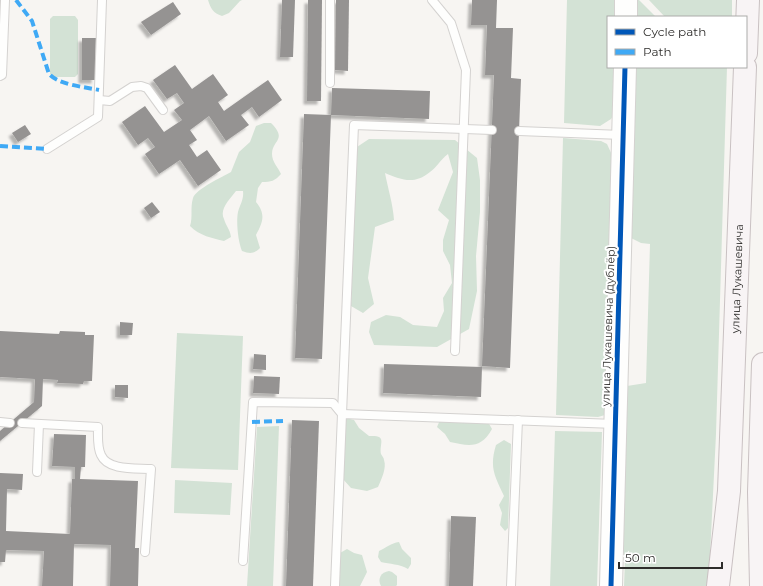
<svg xmlns="http://www.w3.org/2000/svg" width="763" height="586" font-family="Montserrat,sans-serif">
  <defs>
    <filter id="shadow"><feDropShadow dx="-3.5" dy="3.5" stdDeviation="1" flood-color="#0004"/></filter>
  </defs>
  <rect width="100%" height="100%" fill="#f7f5f2"/>
  <!-- green -->
  <g fill="#d3e2d5">
    <path d="M208 0H242L240 1 229 13 222 16C213 13 211 9 208 0Z"/>
    <polygon points="567,0 617,0 617,17 608,17 608,67 616,67 616,111 611,119 600,126 564,123"/>
    <polygon points="635,0 639,0 656,17 634,17"/>
    <polygon points="649,0 732,0 732,17 665,17"/>
    <polygon points="53,16 75,16 78,20 78,74 75,77 53,77 50,74 50,19"/>
    <polygon points="633,67 727,67 716,434 709,576 706,586 624,586 625,559 620,540 627,386 646,383 650,244 641,243 631,238"/>
    <path d="M264 123H271C288 140 272 140 272 154 272 162 278 167 281 174 275 181 271 182 262 182L258 188 256 202C266 214 263 222 256 235L260 248C254 254 250 254 242 251 238 241 236 222 238 212 240 204 244 200 243 191H236C230 199 219 209 224 219 226 226 230 229 231 237L224 241C212 238 200 236 190 226 193 217 190 208 193 198 196 189 222 177 231 172L239 152 250 142 256 126Z"/>
    <polygon points="563,138 601,141 607,144 612,155 605,415 598,417 556,415"/>
    <path d="M369 139 455 140 477 158 480 180V212L476 256 477 291 469 329 437 347 374 345 369 332 371 322 386 315 400 317 413 325 437 327 444 311 443 298 452 283 450 265 443 251V240L449 220 438 210 453 172 448 154C440 160 437 167 430 172 414 185 402 180 385 173 388 189 393 204 394 220L375 227 368 278 374 304 363 313 351 306 357 147Z"/>
    <polygon points="177,333 243,336 238,470 171,468"/>
    <path d="M346 418 354 420 359 428 369 436C388 435 379 443 381 454 382 456 384 458 384 460 387 468 381 480 378 487L367 491 351 488 342 478 344 428Z"/>
    <path d="M440 420 488 422 492 429C481 449 469 446 450 442L445 434 437 427Z"/>
    <polygon points="279,426 273,586 247,586 257,427"/>
    <polygon points="555,431 602,432 597,586 550,586"/>
    <path d="M504 440 511 444 508 528 505 531 500 525 502 513 499 505 504 496C495 476 489 468 496 445Z"/>
    <polygon points="175,480 232,483 230,515 174,513"/>
    <path d="M399 542 402 549 411 558V564L408 569C399 564 390 564 381 562L378 557 379 551C386 548 391 543 399 542Z"/>
    <polygon points="347,549 354,553 362,555 367,572 360,586 338,586 340,553"/>
    <path d="M389 571 392 572 397 576V585L396 586H381C377 579 381 572 389 571Z"/>
  </g>
  <!-- building -->
  <g fill="#959392" filter="url(#shadow)">
    <polygon points="282,0 295,0 293,57 280,57"/>
    <polygon points="308,0 322,0 321,101 307,101"/>
    <polygon points="336,0 349,0 348,71 335,70"/>
    <polygon points="472,0 497,0 496,28 513,28 511,78 521,79 510,368 482,366 494,75 485,75 487,25 471,25"/>
    <polygon points="173,2 181,14 151,35 141,22"/>
    <polygon points="82,38 96,38 95,80 82,80"/>
    <polygon points="175,65 192,89 213,74 228,95 218,102 224,111 268,80 282,100 259,117 252,107 241,115 249,125 226,141 209,116 190,130 197,140 189,145 197,157 207,150 221,170 198,186 180,160 159,174 145,154 155,147 148,138 138,145 122,122 145,106 164,132 182,120 174,110 184,103 177,93 167,99 153,80"/>
    <polygon points="332,88 430,91 429,119 331,115 322,359 295,358 304,114 331,115"/>
    <polygon points="25,125 31,134 18,142 12,133"/>
    <polygon points="152,202 160,212 151,218 144,208"/>
    <polygon points="120,322 133,323 132,335 120,335"/>
    <polygon points="0,331 59,334 60,331 85,332 85,335 94,335 92,381 84,381 83,384 57,383 58,380 43,379 42,406 0,441 0,431 34,402 35,379 0,377"/>
    <polygon points="254,354 266,355 266,370 253,369"/>
    <polygon points="384,364 482,367 481,397 383,393"/>
    <polygon points="254,376 280,377 279,394 253,393"/>
    <polygon points="115,385 128,385 128,398 115,397"/>
    <polygon points="292,420 319,421 313,586 286,586"/>
    <polygon points="54,434 86,435 85,467 81,467 80,479 138,481 135,548 139,548 138,586 110,586 111,545 74,544 73,586 42,586 44,551 6,550 5,562 0,562 0,473 23,474 22,490 7,489 6,531 70,534 72,479 75,479 75,467 52,466"/>
    <polygon points="451,516 476,517 473,586 449,586"/>
  </g>
  <g fill="none" stroke-linecap="round" stroke-linejoin="round">
    <!-- lane casing -->
    <g stroke="#d4d2d0" stroke-width="10">
      <g id="lane">
        <polyline points="432,0 451,23 466,70 455,351"/>
        <polyline points="0,76 2,75 5,0"/>
        <polyline points="330,83 330,0"/>
        <polyline points="99,100 110,101 132,87 141,86 147,88 163,110"/>
        <polyline points="519,131 622,135"/>
        <polyline points="47,149 98,117 102,0"/>
        <polyline points="342,414 354,125 492,130"/>
        <polyline points="0,422 10,423"/>
        <path d="M22 423 98 427C98 436 97 447 101 455 108 471 136 468 151 469L145 552"/>
        <polyline points="37,472 39,424"/>
        <polyline points="243,561 253,402 333,403 342,414"/>
        <polyline points="335,586 342,414 615,424"/>
        <polyline points="511,586 518,420"/>
      </g>
    </g>
    <!-- secondary casing -->
    <g stroke="#d4d2d0" stroke-width="24">
      <g id="secondary">
        <polyline points="626,17 626,0"/>
        <polyline points="611,586 625,67"/>
      </g>
    </g>
    <!-- primary casing -->
    <g stroke="#c9c1c2" stroke-width="24">
      <g id="primary">
        <polyline points="746,53 748,0"/>
        <path id="s1" d="M718 586 729 491 745 67"/>
        <polyline points="761,586 759,492 763,364"/>
      </g>
    </g>
    <!-- lane -->
    <use href="#lane" stroke="#fefefd" stroke-width="8"/>
    <!-- secondary -->
    <use href="#secondary" stroke="#fefefd" stroke-width="22"/>
    <!-- primary -->
    <use href="#primary" stroke="#f8f4f5" stroke-width="22"/>
    <!-- quiet -->
    <g stroke="#3fa9f5" stroke-width="4" stroke-dasharray="8 4" stroke-linecap="butt">
      <path d="M16 0 32 21 49 74C59 85 85 87 99 90"/>
      <polyline points="0,146 47,149"/>
      <polyline points="252,422 283,421"/>
    </g>
    <!-- cycleway casing -->
    <g stroke="#fff" stroke-width="8">
      <polyline id="cycleway" points="611,586 625,67"/>
    </g>
    <!-- cycleway -->
    <use href="#cycleway" stroke="#0057b8" stroke-width="5"/>
  </g>
  <g text-anchor="middle" dominant-baseline="central" stroke-width="4" stroke-linejoin="round" paint-order="stroke">
    <!-- street labels -->
    <g font-size="11" fill="#2e2d2b" stroke="#fff">
      <text stroke="none"><textPath href="#s1" startOffset="308">улица Лукашевича</textPath></text>
      <text transform="translate(608 326) rotate(-88)">улица Лукашевича (дублёр)</text>
    </g>
  </g>
  <!-- legend -->
  <rect x="607" y="16" width="140" height="52" fill="#ffffff" stroke="#ababaa"/>
  <rect x="615" y="29" width="20" height="6" fill="#0057b8" stroke="#ababaa"/>
  <text x="643" y="36" font-size="12" fill="#2e2d2b">Cycle path</text>
  <rect x="615" y="49" width="20" height="6" fill="#3fa9f5" stroke="#ababaa"/>
  <text x="643" y="56" font-size="12" fill="#2e2d2b">Path</text>
  <!-- scale -->
  <path d="M619 562v6h103v-6" fill="none" stroke="#2e2d2b" stroke-width="2"/>
  <text x="625" y="562" font-size="12" fill="#2e2d2b" stroke="#ffffff" stroke-width="3" paint-order="stroke">50 m</text>
</svg>
